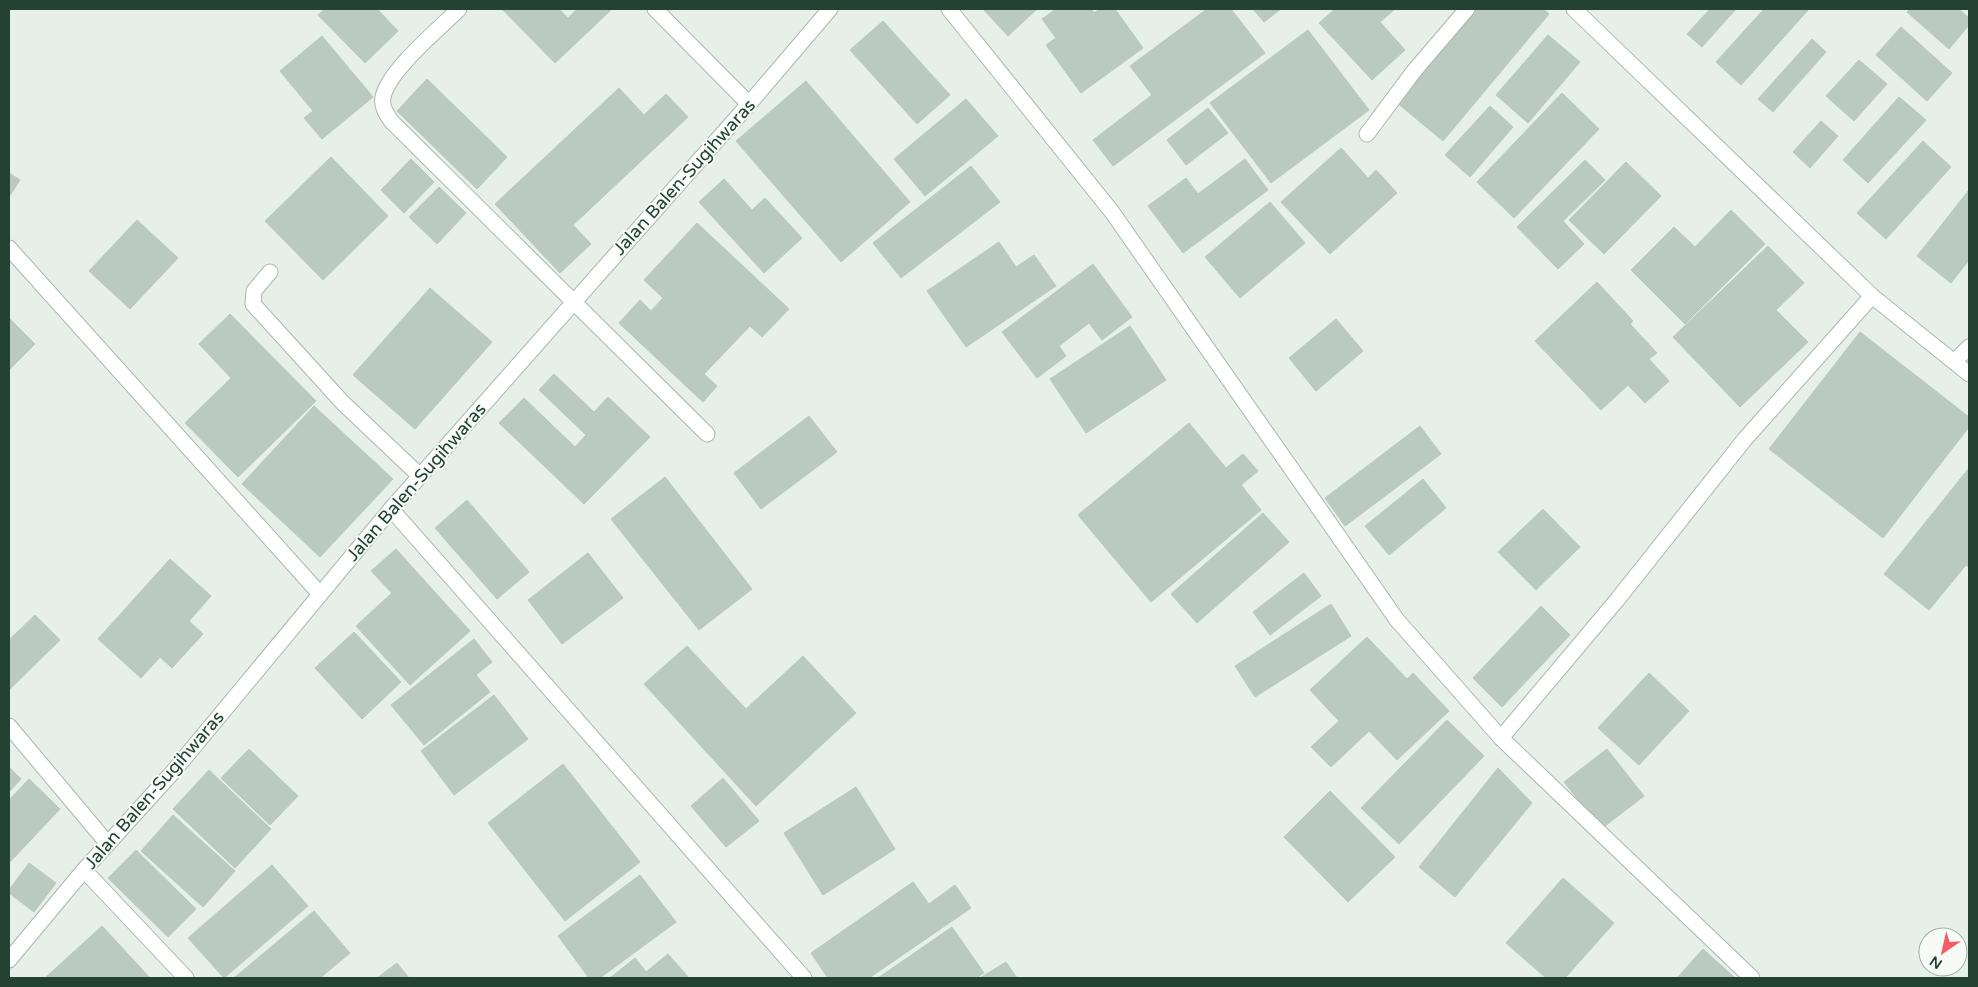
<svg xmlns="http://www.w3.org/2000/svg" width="1978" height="987" font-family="'Varela Round',sans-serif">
  <rect width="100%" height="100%" fill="#e6efe8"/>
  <!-- building -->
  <g fill="#bbcac0" stroke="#b7c9bc">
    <polygon points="325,9 377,9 398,31 365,63 318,15"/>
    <polygon points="502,9 559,9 568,18 577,9 612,9 555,63"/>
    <polygon points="983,9 1037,9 1008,36"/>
    <polygon points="1056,9 1091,9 1094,13 1100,9 1115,9 1143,48 1081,93 1046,45 1056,38 1042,19"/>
    <polygon points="1207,9 1231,9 1265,53 1113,166 1093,140 1152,95 1130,66"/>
    <polygon points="1253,9 1281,9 1264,22"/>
    <polygon points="1335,9 1395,9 1380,22 1405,50 1372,80 1319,23"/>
    <polygon points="1474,9 1543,9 1549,14 1443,141 1396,102"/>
    <polygon points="1710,9 1736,9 1702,47 1687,34"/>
    <polygon points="1764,9 1809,9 1741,85 1716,62"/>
    <polygon points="1910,9 1959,9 1969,18 1969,25 1949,49 1907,12"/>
    <polygon points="883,21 950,95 917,124 850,50"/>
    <polygon points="1901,27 1952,73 1927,101 1876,55"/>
    <polygon points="1308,30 1369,110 1271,183 1210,103"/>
    <polygon points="1548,35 1580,62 1528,123 1496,95"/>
    <polygon points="322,36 373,97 322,139 304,118 313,111 280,71"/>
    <polygon points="1812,39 1826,52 1773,112 1758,99"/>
    <polygon points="1859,60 1887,84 1854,121 1826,96"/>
    <polygon points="427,79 507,157 477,189 397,111"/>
    <polygon points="806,81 910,202 841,262 736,141"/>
    <polygon points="619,88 644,115 666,94 688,117 573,225 591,244 560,273 495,204"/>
    <polygon points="1562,93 1599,129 1514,218 1477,182"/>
    <polygon points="1899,97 1926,120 1868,183 1843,160"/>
    <polygon points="966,99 998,136 925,196 894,159"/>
    <polygon points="1490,106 1513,127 1470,177 1445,155"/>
    <polygon points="1208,108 1228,133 1186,165 1167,140"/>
    <polygon points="1821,121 1838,136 1810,168 1793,152"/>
    <polygon points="1923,141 1951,167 1886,239 1857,213"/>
    <polygon points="1341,148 1368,178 1376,170 1397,193 1330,254 1281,202"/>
    <polygon points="331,157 388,216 323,280 265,221"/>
    <polygon points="411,159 434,182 404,213 381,190"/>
    <polygon points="1245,159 1268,190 1183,253 1148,206 1186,178 1198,194"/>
    <polygon points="1585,160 1605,180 1563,221 1584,244 1558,269 1517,227"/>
    <polygon points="1626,162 1661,196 1604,254 1569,220"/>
    <polygon points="971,166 1000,202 901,278 873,243"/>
    <polygon points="9,173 20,180 9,197"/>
    <polygon points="724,179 752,210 765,198 802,238 764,273 699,202"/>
    <polygon points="439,187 466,213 437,244 409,217"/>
    <polygon points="1969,190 1969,260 1951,283 1917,256"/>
    <polygon points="1270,202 1305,243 1240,298 1205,257"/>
    <polygon points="1731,210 1765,244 1685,324 1631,270 1674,227 1695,247"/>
    <polygon points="137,220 178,258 130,309 89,271"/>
    <polygon points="697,223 789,309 762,337 750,326 704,374 717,386 703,402 619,323 640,300 651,311 663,298 644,280"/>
    <polygon points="999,242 1016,267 1034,255 1056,286 966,347 927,291"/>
    <polygon points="1768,246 1804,283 1776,310 1808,342 1740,407 1673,337"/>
    <polygon points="1093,264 1132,317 1102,340 1089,323 1059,346 1066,356 1037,378 1002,332"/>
    <polygon points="1597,282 1633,321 1630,324 1657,353 1649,359 1669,381 1645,403 1628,385 1601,410 1535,341"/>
    <polygon points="430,288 492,342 415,429 353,375"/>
    <polygon points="230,314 316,401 238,477 185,423 231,378 199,344"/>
    <polygon points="9,318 35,344 9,370"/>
    <polygon points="1336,319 1363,351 1316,391 1289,358"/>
    <polygon points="1130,326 1166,380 1086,433 1050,379"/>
    <polygon points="1860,332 1969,417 1969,427 1883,538 1769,449"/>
    <polygon points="554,374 594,412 608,397 650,437 584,504 499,423 524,398 575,447 586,435 539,390"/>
    <polygon points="314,406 393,479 320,557 242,484"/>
    <polygon points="809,416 837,452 761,509 734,473"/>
    <polygon points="1189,423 1226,468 1243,454 1258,471 1241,485 1261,510 1151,602 1078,515"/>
    <polygon points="1420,426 1441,454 1345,526 1325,498"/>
    <polygon points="1969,468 1969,568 1966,565 1929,610 1884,574"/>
    <polygon points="665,477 752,589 699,630 611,519"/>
    <polygon points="1423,479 1446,508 1389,555 1365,526"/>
    <polygon points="467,500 529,572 497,599 435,528"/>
    <polygon points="1543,509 1580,547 1536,590 1498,552"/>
    <polygon points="1263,513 1289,542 1197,623 1171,594"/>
    <polygon points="396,549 470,631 410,685 356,626 392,593 371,571"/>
    <polygon points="588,553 623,598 562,644 528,600"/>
    <polygon points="170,559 211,596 189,621 203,634 172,668 160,657 141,678 98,639"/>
    <polygon points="1304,573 1321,596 1270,635 1253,612"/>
    <polygon points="1331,604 1351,636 1255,697 1235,666"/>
    <polygon points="1541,606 1570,635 1502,707 1473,678"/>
    <polygon points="35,615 60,640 9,690 9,640"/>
    <polygon points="354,632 401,682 362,719 315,668"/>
    <polygon points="1367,637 1407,679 1413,673 1449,711 1397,760 1369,731 1331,767 1311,747 1339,721 1310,690"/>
    <polygon points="474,639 492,662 476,675 490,692 424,745 391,705"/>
    <polygon points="687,646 746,709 803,656 856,713 756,806 644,684"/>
    <polygon points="1649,673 1689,711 1639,765 1598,728"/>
    <polygon points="494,695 528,739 454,795 421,751"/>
    <polygon points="1447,720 1484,756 1399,844 1361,808"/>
    <polygon points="249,749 298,796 270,825 221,778"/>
    <polygon points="1607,749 1644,796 1601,829 1564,782"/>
    <polygon points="563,764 640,862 565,921 488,823"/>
    <polygon points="9,767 21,779 9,792"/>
    <polygon points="1498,768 1532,803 1455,897 1419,867"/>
    <polygon points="209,770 271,829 235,868 173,809"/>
    <polygon points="723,778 759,821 726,847 691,806"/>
    <polygon points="29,779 60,809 9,863 9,800"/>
    <polygon points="856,787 895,849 823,895 784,833"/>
    <polygon points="1330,791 1395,857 1348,902 1284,837"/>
    <polygon points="173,815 235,871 203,907 141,851"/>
    <polygon points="136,850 196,909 168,937 108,878"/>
    <polygon points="29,863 56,883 34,912 9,893 9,890"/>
    <polygon points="272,865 308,906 224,978 188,938"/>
    <polygon points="640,875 676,922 600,978 589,978 558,936"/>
    <polygon points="1563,878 1614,923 1565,978 1546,978 1506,943"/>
    <polygon points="913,882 929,904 955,885 971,908 869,978 828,978 811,953"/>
    <polygon points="314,911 350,953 320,978 234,978"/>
    <polygon points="102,926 150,978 45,978"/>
    <polygon points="952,927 984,973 976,978 878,978"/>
    <polygon points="1703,949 1735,978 1677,978"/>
    <polygon points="668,954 689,978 610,978 635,958 646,972"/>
    <polygon points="1006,962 1017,978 980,978"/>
    <polygon points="397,963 409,978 377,978"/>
  </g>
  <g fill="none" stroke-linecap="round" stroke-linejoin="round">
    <!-- minor casing -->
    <g stroke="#a8b8ad" stroke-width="17">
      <g id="minor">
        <path d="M459 9C439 29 388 71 383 97 381 107 387 115 392 122L707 434"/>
        <polyline points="655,9 749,104"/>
        <polyline points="949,9 1112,212 1397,620 1501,738 1617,600 1745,439 1872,296"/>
        <polyline points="1574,9 1872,296 1969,374"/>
        <polyline points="1367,134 1414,71 1467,9"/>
        <polyline points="9,248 320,594"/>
        <polyline points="270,272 254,291 253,304 343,403 420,476"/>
        <polyline points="1955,361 1969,347"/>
        <polyline points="391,509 804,978"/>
        <polyline points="9,726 108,844"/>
        <polyline points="1501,738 1752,978"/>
        <polyline points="84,870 186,978"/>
      </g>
    </g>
    <!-- tertiary casing -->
    <g stroke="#a8b8ad" stroke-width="17">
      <polyline id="tertiary" points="9,960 84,870 172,773 391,509 749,104 830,9"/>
    </g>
    <!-- minor -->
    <use href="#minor" stroke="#fff" stroke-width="15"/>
    <!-- tertiary -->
    <use href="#tertiary" stroke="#fff" stroke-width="15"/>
  </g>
  <g text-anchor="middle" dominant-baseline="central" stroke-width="4" stroke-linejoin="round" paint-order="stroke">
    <!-- street labels -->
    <g font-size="18" fill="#234231" stroke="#f7fbf7">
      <text transform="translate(684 177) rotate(-48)">Jalan Balen-Sugihwaras</text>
      <text transform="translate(416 482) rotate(-49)">Jalan Balen-Sugihwaras</text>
      <text transform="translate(154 790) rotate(-49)">Jalan Balen-Sugihwaras</text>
    </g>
  </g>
  <!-- border -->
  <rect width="1978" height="987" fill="none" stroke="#234231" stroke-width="20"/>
  <!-- north arrow -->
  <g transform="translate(1943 952) rotate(214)"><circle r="24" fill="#f7fbf7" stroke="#a2b1a8"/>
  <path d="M0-4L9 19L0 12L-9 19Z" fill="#f65c65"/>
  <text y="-8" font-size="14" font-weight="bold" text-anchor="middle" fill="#234231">N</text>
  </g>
</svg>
